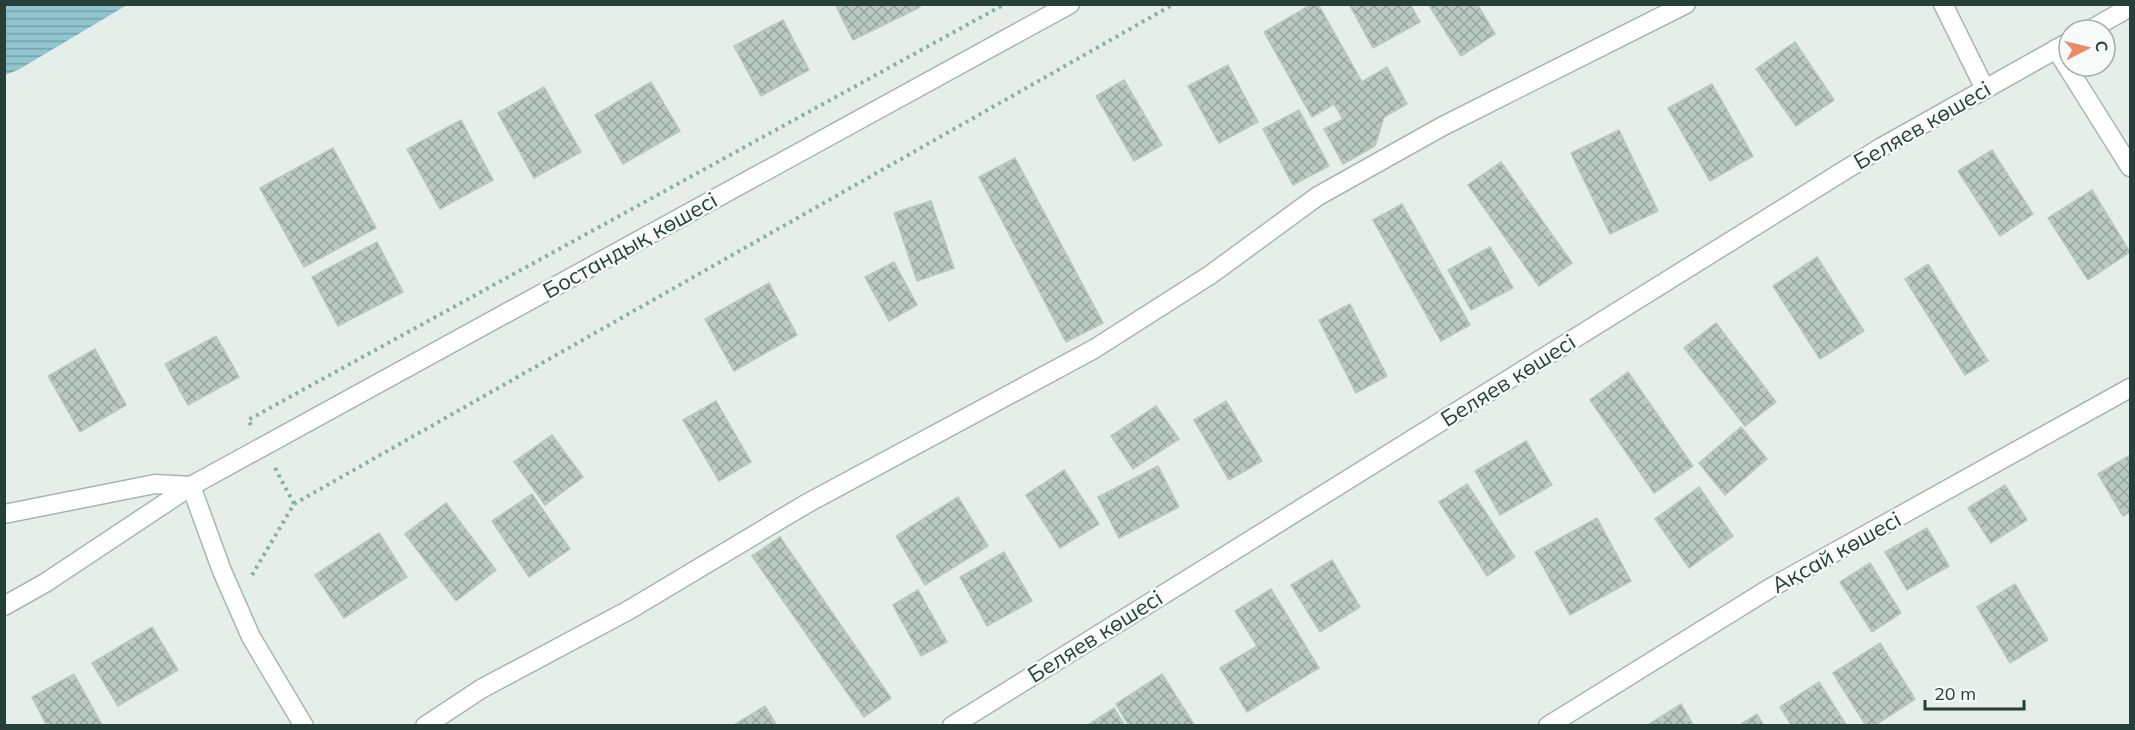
<svg xmlns="http://www.w3.org/2000/svg" width="2135" height="730" font-family="Mulish,sans-serif">
  <defs>
    <pattern id="water-rules" width="6" height="5" patternUnits="userSpaceOnUse" patternTransform="scale(1.5)"><rect width="6" height="5" fill="#91c5cf"/><path d="M0 2.5h6" fill="none" stroke="#76a1a9"/></pattern>
    <pattern id="building-cross-hatch" width="8" height="8" patternUnits="userSpaceOnUse" patternTransform="scale(1.5)"><rect width="8" height="8" fill="#bbc9c3"/><path d="M0 0l8 8M0 8l8-8" fill="none" stroke="#98a59f"/></pattern>
  </defs>
  <rect width="100%" height="100%" fill="#e6eeea"/>
  <!-- water -->
  <polygon fill="url(#water-rules)" points="5,4 127,4 127,5 18,70 5,75"/>
  <!-- building -->
  <g fill="url(#building-cross-hatch)" stroke="#b8c7c1" stroke-width="1.5">
    <polygon points="835,4 919,4 920,7 853,40"/>
    <polygon points="1312,4 1318,4 1362,82 1387,67 1407,104 1384,117 1375,146 1343,164 1324,129 1343,119 1334,104 1312,117 1264,32"/>
    <polygon points="1349,4 1410,4 1420,22 1373,48"/>
    <polygon points="1428,4 1477,4 1495,34 1461,56"/>
    <polygon points="783,20 809,70 761,96 734,46"/>
    <polygon points="1795,42 1834,100 1796,126 1756,69"/>
    <polygon points="1228,65 1258,122 1219,143 1188,86"/>
    <polygon points="1124,80 1162,145 1134,161 1096,96"/>
    <polygon points="651,82 680,131 623,164 595,115"/>
    <polygon points="1712,84 1753,156 1710,181 1668,108"/>
    <polygon points="544,87 581,152 534,178 498,113"/>
    <polygon points="1299,110 1329,166 1293,185 1263,129"/>
    <polygon points="461,120 493,180 440,209 407,149"/>
    <polygon points="1619,130 1658,211 1610,234 1571,153"/>
    <polygon points="333,148 376,228 304,267 260,188"/>
    <polygon points="1992,150 2033,214 2000,236 1958,171"/>
    <polygon points="1015,158 1103,323 1066,342 979,177"/>
    <polygon points="1501,162 1572,263 1539,286 1468,185"/>
    <polygon points="2092,190 2130,252 2088,280 2048,218"/>
    <polygon points="931,201 954,268 917,281 894,213"/>
    <polygon points="1402,204 1470,325 1441,341 1373,220"/>
    <polygon points="377,242 403,292 338,326 312,277"/>
    <polygon points="1490,247 1513,288 1471,310 1448,270"/>
    <polygon points="1817,257 1864,331 1820,359 1773,286"/>
    <polygon points="894,262 917,305 889,321 865,277"/>
    <polygon points="1928,264 1988,361 1965,375 1905,279"/>
    <polygon points="769,283 797,335 734,371 705,319"/>
    <polygon points="1350,304 1387,376 1356,393 1319,320"/>
    <polygon points="1716,323 1776,402 1745,426 1684,348"/>
    <polygon points="216,336 239,377 188,405 165,364"/>
    <polygon points="95,349 126,405 80,432 48,376"/>
    <polygon points="1628,372 1693,466 1654,493 1590,400"/>
    <polygon points="716,401 751,462 719,481 683,420"/>
    <polygon points="1226,401 1262,461 1229,480 1194,420"/>
    <polygon points="1156,406 1179,439 1133,469 1111,436"/>
    <polygon points="1741,427 1767,459 1725,495 1699,463"/>
    <polygon points="552,435 583,477 545,505 514,462"/>
    <polygon points="1526,441 1552,485 1500,515 1475,471"/>
    <polygon points="2130,455 2130,512 2123,516 2098,474"/>
    <polygon points="1158,466 1179,507 1119,538 1098,497"/>
    <polygon points="1064,470 1099,524 1060,548 1026,495"/>
    <polygon points="1467,484 1515,557 1487,576 1439,502"/>
    <polygon points="2005,485 2027,520 1991,543 1968,508"/>
    <polygon points="1699,487 1733,536 1689,568 1655,519"/>
    <polygon points="532,494 570,549 529,577 492,521"/>
    <polygon points="958,497 988,546 925,585 896,536"/>
    <polygon points="446,503 496,570 456,601 405,534"/>
    <polygon points="1597,518 1631,581 1570,615 1535,552"/>
    <polygon points="1927,528 1949,566 1907,590 1885,552"/>
    <polygon points="379,533 407,577 344,618 315,575"/>
    <polygon points="780,537 891,698 864,717 752,556"/>
    <polygon points="1004,552 1032,601 987,626 960,577"/>
    <polygon points="1332,560 1360,607 1320,632 1291,585"/>
    <polygon points="1870,563 1901,613 1872,632 1840,582"/>
    <polygon points="2015,584 2048,640 2010,663 1977,607"/>
    <polygon points="1271,589 1319,668 1247,712 1220,668 1257,646 1235,611"/>
    <polygon points="918,590 947,642 921,656 893,605"/>
    <polygon points="152,627 178,670 118,706 92,663"/>
    <polygon points="1880,643 1915,699 1874,726 1866,726 1833,673"/>
    <polygon points="74,674 102,725 100,726 47,726 32,697"/>
    <polygon points="1162,674 1195,726 1129,726 1116,704"/>
    <polygon points="1819,682 1847,726 1792,726 1780,707"/>
    <polygon points="1681,704 1694,726 1646,726"/>
    <polygon points="765,706 777,726 732,726"/>
    <polygon points="1114,708 1125,726 1086,726"/>
    <polygon points="1757,714 1764,726 1738,726"/>
  </g>
  <g fill="none" stroke-linecap="round" stroke-linejoin="round">
    <!-- minor casing -->
    <g stroke="#a8b6b1" stroke-width="21">
      <g id="minor">
        <polyline points="1943,4 1985,89"/>
        <polyline points="2090,30 2130,7"/>
        <polyline points="2056,49 2130,167"/>
        <polyline points="191,486 222,571 251,637 304,726"/>
        <polyline points="4,514 155,484 191,486"/>
        <polyline points="4,606 45,583 191,486 1070,4"/>
        <polyline points="425,726 481,689 629,610 806,504 1094,349 1210,275 1318,196 1443,126 1686,4"/>
        <polyline points="952,726 1882,147 2069,42"/>
        <polyline points="1548,726 1772,587 2130,388"/>
      </g>
    </g>
    <!-- path -->
    <g stroke="#88b0a4" stroke-width="4" stroke-dasharray="3 4.5" stroke-linecap="butt">
      <polyline points="251,425 248,420 1005,4"/>
      <polyline points="275,468 294,504"/>
      <polyline points="252,575 294,504 1174,4"/>
    </g>
    <!-- minor -->
    <use href="#minor" stroke="#fff" stroke-width="18"/>
  </g>
  <g text-anchor="middle" dominant-baseline="central" stroke-width="5" stroke-linejoin="round" paint-order="stroke">
    <!-- street labels -->
    <g font-size="22" fill="#253f39" stroke="#f6faf8">
      <text transform="translate(1922 125) rotate(-30)">Беляев көшесі</text>
      <text transform="translate(630 245) rotate(-29)">Бостандық көшесі</text>
      <text transform="translate(1508 380) rotate(-32)">Беляев көшесі</text>
      <text transform="translate(1836 552) rotate(-29)">Ақсай көшесі</text>
      <text transform="translate(1095 636) rotate(-32)">Беляев көшесі</text>
    </g>
  </g>
  <!-- border -->
  <rect width="2135" height="730" fill="none" stroke="#253f39" stroke-width="12"/>
  <!-- north arrow -->
  <g transform="translate(2087 48) rotate(83)"><circle r="28" fill="#f6faf8" stroke="#a2afac" stroke-width="1.5"/>
  <path d="M0-4.5L10 22L0 15L-10 22Z" fill="#eb8967"/>
  <text y="-9" font-size="16" font-weight="bold" text-anchor="middle" fill="#253f39">С</text>
  </g>
  <!-- scale -->
  <path d="M1925 700v9h99v-9" fill="none" stroke="#253f39" stroke-width="3"/>
  <text x="1934" y="700" font-size="18" fill="#253f39" stroke="#f6faf8" stroke-width="4.5" paint-order="stroke">20 m</text>
</svg>
